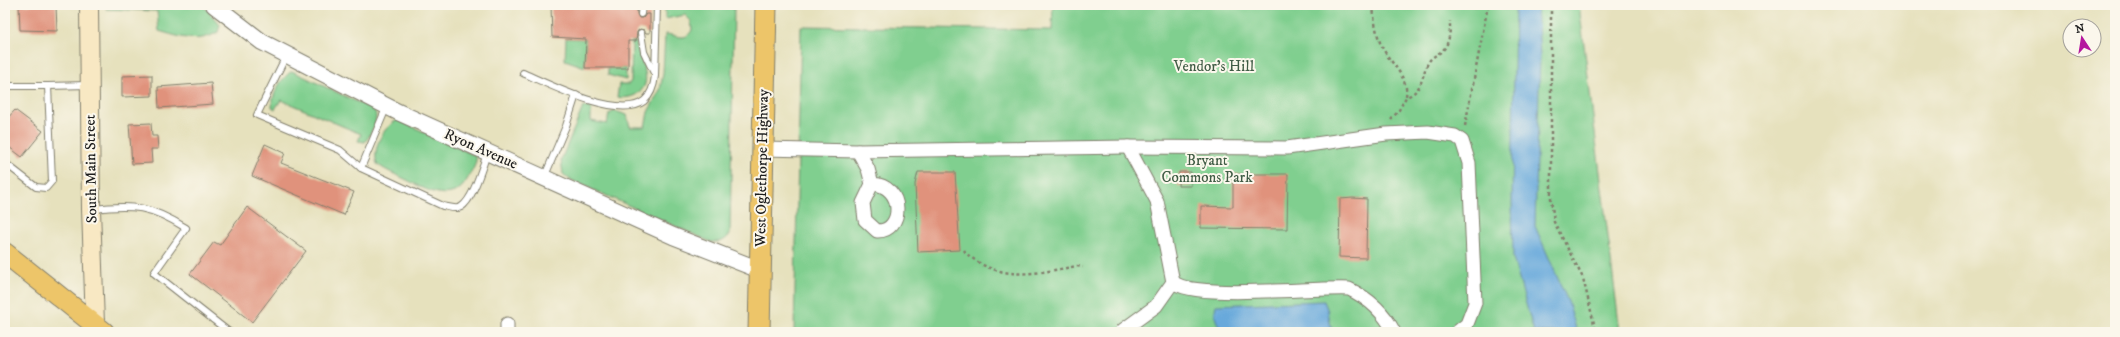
<svg xmlns="http://www.w3.org/2000/svg" width="2120" height="337" font-family="'IM FELL DW Pica',serif">
  <rect width="100%" height="100%" fill="#fbf7ec"/>
  <filter id="ink" filterUnits="userSpaceOnUse"><feTurbulence type="fractalNoise" baseFrequency=".025" numOctaves="2"/><feDisplacementMap in="SourceGraphic" scale="8" xChannelSelector="R" yChannelSelector="G"/><feConvolveMatrix kernelMatrix="1 2 1 2 8 2 1 2 1" color-interpolation-filters="sRGB"/></filter>
  <filter id="wash" filterUnits="userSpaceOnUse"><feTurbulence type="fractalNoise" baseFrequency=".012" numOctaves="4" result="noise"/><feDisplacementMap in="SourceGraphic" scale="16" xChannelSelector="R" yChannelSelector="G"/><feGaussianBlur stdDeviation="0.9" result="paint"/><feColorMatrix in="noise" values="0 0 0 0 0 0 0 0 0 0 0 0 0 0 0 0 0 1.4 0 .05"/><feComposite in="paint" operator="in"/></filter>
  <g filter="url(#wash)">
    <rect width="100%" height="100%" fill="#e6e1bd"/>
    <!-- green -->
    <g fill="#80cf8f" stroke="#4e7656">
      <path d="M106 5H203L220 25 218 32C198 44 180 37 159 31L157 11 106 9Z"/>
      <path d="M665 5H734L730 234C724 242 721 242 711 242L569 179 563 174 561 160 583 107H591V121L607 124 609 114 615 111 627 115 630 127H645L648 112 660 90 663 74 665 34C675 34 685 43 692 30L691 21 685 15 665 19Z"/>
      <polygon points="1053,5 1579,5 1620,332 794,332 801,26 1052,30"/>
      <polygon points="566,38 586,39 585,67 565,60"/>
      <path d="M632 41H636C637 58 658 83 635 95 629 98 622 98 617 97L619 84H629L631 81Z"/>
      <polygon points="608,68 626,68 626,80 608,75"/>
      <path d="M292 71 374 110C380 119 371 134 365 142L358 141 361 134 281 100 275 109 272 107C272 94 281 78 292 71Z"/>
      <path d="M398 120 476 156C477 164 472 171 468 178 454 206 426 190 407 180 397 175 386 171 377 164 372 149 383 126 398 120Z"/>
    </g>
    <!-- water -->
    <g fill="#67a9db" stroke="#42627c">
      <polygon points="1515,5 1537,5 1540,56 1535,226 1569,304 1577,332 1534,332 1513,258 1512,202"/>
      <path d="M1324 301 1328 311 1332 332H1224C1216 323 1213 317 1216 305Z"/>
    </g>
    <g id="blocks">
      <!-- building -->
      <g fill="#e0927b">
        <polygon points="19,5 56,5 57,31 20,30"/>
        <polygon points="630,5 637,6 637,14 639,18 643,18 646,14 650,14 650,33 646,33 644,30 640,29 637,32 636,41 628,41 628,68 585,68 586,39 552,37 551,6"/>
        <polygon points="152,75 152,96 122,97 122,76"/>
        <polygon points="211,83 213,104 159,108 158,87"/>
        <polygon points="15,110 43,131 22,157 5,144 5,121"/>
        <polygon points="151,123 152,136 157,136 158,149 151,149 152,163 132,164 129,124"/>
        <polygon points="265,144 285,153 281,163 354,192 344,215 252,176"/>
        <polygon points="918,172 955,172 960,250 918,252 915,184"/>
        <polygon points="1179,172 1191,172 1191,186 1178,186"/>
        <polygon points="1233,174 1288,174 1287,229 1201,228 1201,206 1233,207"/>
        <polygon points="1353,198 1367,199 1366,258 1339,257 1340,199"/>
        <polygon points="247,207 306,251 252,322 190,274 214,242 220,245"/>
      </g>
    </g>
  </g>
  <g filter="url(#ink)">
    <use href="#blocks" fill-opacity="0" stroke="#817e6c" stroke-width="1"/>
    <g fill="none" stroke-linecap="round" stroke-linejoin="round">
      <!-- service casing -->
      <g stroke="#817e6c" stroke-width="8">
        <g id="service">
          <polyline points="641,14 642,5"/>
          <polyline points="641,33 644,52 654,73"/>
          <path d="M286 56 257 115 340 150 361 168 443 206C449 207 456 210 461 207 473 200 482 167 487 154"/>
          <path d="M523 73C548 84 619 120 644 101 652 94 654 85 655 76L657 5"/>
          <polyline points="5,86 48,86"/>
          <polyline points="5,163 36,187 46,188 52,181 48,86 88,85"/>
          <polyline points="361,168 387,106"/>
          <polyline points="544,178 566,126 576,95"/>
          <path d="M93 209C133 204 151 206 186 228L154 273 229 332"/>
        </g>
      </g>
      <!-- minor casing -->
      <g stroke="#817e6c" stroke-width="15">
        <g id="minor">
          <polyline points="762,149 858,151 1128,147 1287,148 1386,134 1428,132 1455,136 1462,141 1469,163 1475,303 1467,324 1457,332"/>
          <path d="M858 151 868 169 872 184 863 203 865 220 877 231C904 232 905 185 872 184"/>
          <path d="M1173 282C1194 300 1315 287 1349 289 1368 298 1384 312 1394 332"/>
          <polyline points="507,332 507,324"/>
          <polyline points="1124,332 1123,330 1156,306 1173,282 1157,201 1128,147"/>
        </g>
      </g>
      <!-- tertiary casing -->
      <g stroke="#817e6c" stroke-width="18">
        <polyline id="tertiary" points="214,5 262,42 398,112 673,236 760,270"/>
      </g>
      <!-- secondary casing -->
      <g stroke="#817e6c" stroke-width="20">
        <polyline id="secondary" points="89,5 91,209 95,324"/>
      </g>
      <!-- primary casing -->
      <g stroke="#817e6c" stroke-width="22">
        <polyline id="primary" points="5,253 104,332"/>
      </g>
      <!-- trunk casing -->
      <g stroke="#817e6c" stroke-width="23">
        <polyline id="trunk" points="759,332 766,5"/>
      </g>
      <!-- path -->
      <g stroke="#817e6c" stroke-width="2.5" stroke-dasharray="3 3" stroke-linecap="butt">
        <path d="M1373 5C1374 19 1376 34 1382 47 1390 63 1409 77 1406 96"/>
        <polyline points="1551,5 1551,198 1554,222 1583,278 1596,332"/>
        <path d="M1391 120 1399 110 1406 97C1423 91 1421 77 1428 63 1431 57 1437 55 1442 51 1450 44 1450 31 1450 21"/>
        <polyline points="1465,126 1488,5"/>
        <path d="M964 250C967 255 972 258 978 262 1008 281 1044 272 1077 266L1083 267"/>
      </g>
      <!-- service -->
      <use href="#service" stroke="#fff" stroke-width="6"/>
      <!-- minor -->
      <use href="#minor" stroke="#fff" stroke-width="13"/>
      <!-- tertiary -->
      <use href="#tertiary" stroke="#fff" stroke-width="16"/>
      <!-- secondary -->
      <use href="#secondary" stroke="#f8e8c3" stroke-width="18"/>
      <!-- primary -->
      <use href="#primary" stroke="#edc569" stroke-width="20"/>
      <!-- trunk -->
      <use href="#trunk" stroke="#edc569" stroke-width="21"/>
    </g>
  </g>
  <g text-anchor="middle" dominant-baseline="central" stroke-width="4" stroke-linejoin="round" paint-order="stroke">
    <!-- park labels -->
    <g font-size="15" fill="#3f5b44" stroke="#fbf7ec">
      <text x="1214" y="66">Vendor's Hill</text>
      <text x="1207" y="160">Bryant<tspan x="1207" dy="17">Commons Park</tspan></text>
    </g>
    <!-- street labels -->
    <g font-size="15" fill="#1c1c1c" stroke="#fbf7ec">
      <text transform="translate(481 149) rotate(24)">Ryon Avenue</text>
      <text transform="translate(762 168) rotate(-89)">West Oglethorpe Highway</text>
      <text transform="translate(91 169) rotate(-91)">South Main Street</text>
    </g>
  </g>
  <!-- margin -->
  <rect width="2120" height="337" fill="none" stroke="#fbf7ec" stroke-width="20"/>
  <!-- north arrow -->
  <g transform="translate(2082 38) rotate(348)"><circle r="19" fill="#fbf7ec" stroke="#a29f99"/>
  <path d="M0-3L7 15L0 10L-7 15Z" fill="#b5179e"/>
  <text y="-6" font-size="11" font-weight="bold" text-anchor="middle" fill="#1c1c1c">N</text>
  </g>
</svg>
